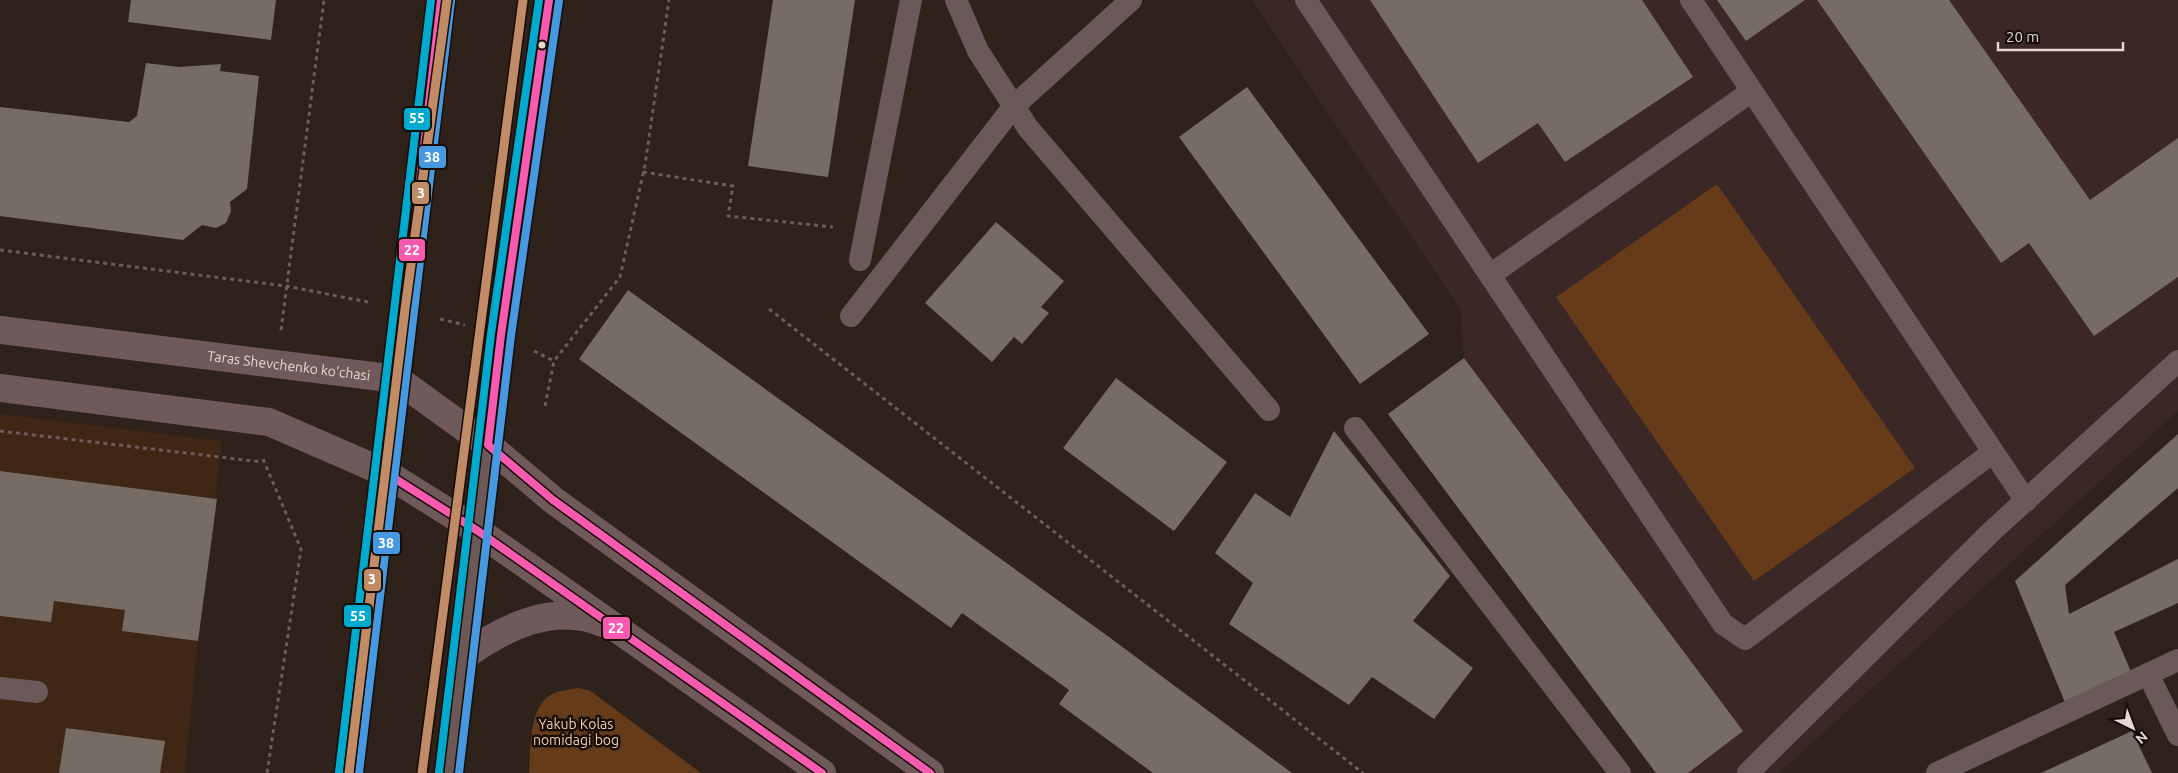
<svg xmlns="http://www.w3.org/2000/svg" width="2178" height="773" font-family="Ubuntu,sans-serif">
  <rect width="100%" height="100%" fill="#2e221a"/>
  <!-- built -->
  <polygon fill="#3f2615" points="0,414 222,441 198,641 185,773 0,773"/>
  <!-- education -->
  <polygon fill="#3a2726" points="1252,0 2178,0 2178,411 1779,773 1656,773 1388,414 1464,358 1460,309"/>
  <!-- green -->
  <g fill="#653b19">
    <polygon points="1717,184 1915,468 1754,581 1556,297"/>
    <path d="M577 688 589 690 701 773H529C531 748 528 705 554 693 561 690 570 690 577 688Z"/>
  </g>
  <!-- building -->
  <g fill="#766c64">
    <polygon points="131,0 276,0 271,40 128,22"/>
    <polygon points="773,0 855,0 828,177 748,166"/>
    <polygon points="1370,0 1642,0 1693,77 1565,162 1538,123 1478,163"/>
    <polygon points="1717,0 1805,0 1746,41"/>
    <polygon points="1817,0 1949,0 2090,200 2178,138 2178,277 2094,336 2029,243 2001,263"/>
    <polygon points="146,63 179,67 221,64 220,71 259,76 247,189 230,202 231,211 226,223 216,228 202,225 183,240 0,216 0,107 129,122 137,116"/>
    <polygon points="1247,87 1429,334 1360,384 1179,137"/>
    <polygon points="996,222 1064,281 1041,307 1049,313 1022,344 1014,337 992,362 925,303"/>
    <polygon points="628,290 1109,637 1292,773 1153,773 1059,704 1069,690 962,613 951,628 579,359"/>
    <polygon points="1464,358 1743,731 1688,773 1656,773 1388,414"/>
    <polygon points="1116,378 1227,462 1174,531 1063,448"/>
    <polygon points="1334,431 1450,576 1413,621 1473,668 1434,719 1372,677 1349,705 1229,624 1253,583 1215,553 1255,493 1290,517"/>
    <polygon points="2178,434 2178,488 2065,585 2069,614 2178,559 2178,603 2114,632 2132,674 2066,705 2015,581"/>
    <polygon points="0,471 217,499 198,641 122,631 125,610 54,601 51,622 0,616"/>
    <polygon points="66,728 165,741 160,773 59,773"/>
    <polygon points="2132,731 2152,773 2041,773"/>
  </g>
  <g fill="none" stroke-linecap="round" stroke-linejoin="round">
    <!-- path -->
    <g stroke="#6b5d5b" stroke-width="3" stroke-dasharray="4 4" stroke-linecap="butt">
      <polyline points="643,172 733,186 728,216 833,227"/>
      <polyline points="0,250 286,286 368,302"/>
      <polyline points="769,309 1363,773"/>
      <polyline points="440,319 465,325"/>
      <polyline points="281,330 324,0"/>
      <polyline points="534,351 554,361"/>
      <polyline points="545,406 554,361 620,277 645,165 669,0"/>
      <polyline points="0,431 262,462"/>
      <polyline points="263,459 301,549 267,773"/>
    </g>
    <!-- lane -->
    <g stroke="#6b5859" stroke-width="22">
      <polyline points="956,0 978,51 1028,128 1269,410"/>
      <polyline points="1306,0 1723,624 1745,639 1993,452"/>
      <polyline points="1691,0 2026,501"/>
      <polyline points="860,260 911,0"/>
      <polyline points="1490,275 1752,91"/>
      <polyline points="851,316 1014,106 1131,0"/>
      <polyline points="1355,428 1620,773"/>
      <polyline points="2178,660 2148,674 2178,735"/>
      <polyline points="0,688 37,692"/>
      <polyline points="1748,773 1991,532 2178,361"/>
      <polyline points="1937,773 2148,674"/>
    </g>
    <!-- secondary -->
    <g stroke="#6f595a" stroke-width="28">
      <path id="s1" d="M0 330 397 379 488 445 553 500 930 773"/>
      <polyline points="0,388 269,422 386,473 478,531 822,773"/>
      <path d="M463 657C503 628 553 602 603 623"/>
    </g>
    <!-- primary -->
    <g stroke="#6c5856" stroke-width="28">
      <polyline points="349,773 441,0"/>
      <polyline points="449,773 501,335 549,0"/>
    </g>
    <!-- bus-1 casing -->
    <g stroke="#160d07" stroke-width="11">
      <g id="bus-1">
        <polyline points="441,0 386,473 478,531 822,773"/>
        <polyline points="549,0 501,335 488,445 553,500 930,773"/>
      </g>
    </g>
    <!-- bus-2 casing -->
    <g stroke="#160d07" stroke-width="11">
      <g id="bus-2">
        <polyline points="359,773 451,1"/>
        <polyline points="459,773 511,336 559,1"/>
      </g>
    </g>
    <!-- bus-3 casing -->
    <g stroke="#160d07" stroke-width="11">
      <g id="bus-3">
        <polyline points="339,772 431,0"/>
        <polyline points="439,772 491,334 539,0"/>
      </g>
    </g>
    <!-- bus-1 -->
    <use href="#bus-1" stroke="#f75aaf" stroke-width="8"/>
    <!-- bus-2 -->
    <use href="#bus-2" stroke="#4699e1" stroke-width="8"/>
    <!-- bus-3 -->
    <use href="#bus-3" stroke="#00a9ce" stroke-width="8"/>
    <!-- metro-1 casing -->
    <g stroke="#160d07" stroke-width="12">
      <g id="metro-1">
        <polyline points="349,773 405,309 447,0"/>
        <polyline points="422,773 523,0"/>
      </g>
    </g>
    <!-- metro-1 -->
    <use href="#metro-1" stroke="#c18c65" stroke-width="9"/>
  </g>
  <!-- markers -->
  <circle fill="#e6d8ce" stroke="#160d07" stroke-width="2" cx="542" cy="45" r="4.5"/>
  <g text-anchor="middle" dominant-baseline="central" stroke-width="5" stroke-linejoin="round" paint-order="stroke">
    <!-- street labels -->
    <g font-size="14" fill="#e6d8ce" stroke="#160d07">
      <text stroke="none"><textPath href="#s1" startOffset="291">Taras Shevchenko ko'chasi</textPath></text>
    </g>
    <!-- park labels -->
    <g font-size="14" fill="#f5caad" stroke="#160d07">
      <text x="576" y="724">Yakub Kolas<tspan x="576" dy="16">nomidagi bog</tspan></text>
    </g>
  </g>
  <g stroke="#160d07" stroke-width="2">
    <rect x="403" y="107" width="28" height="24" rx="5" fill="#00a9ce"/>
    <rect x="418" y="145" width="29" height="24" rx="5" fill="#4699e1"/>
    <rect x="411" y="181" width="19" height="24" rx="5" fill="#c18c65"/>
    <rect x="398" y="238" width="28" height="24" rx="5" fill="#f75aaf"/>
    <rect x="372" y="531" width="29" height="24" rx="5" fill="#4699e1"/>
    <rect x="363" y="568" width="19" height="24" rx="5" fill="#c18c65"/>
    <rect x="343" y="604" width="29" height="24" rx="5" fill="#00a9ce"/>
    <rect x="602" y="616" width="29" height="24" rx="5" fill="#f75aaf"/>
  </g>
  <g font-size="14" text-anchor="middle" font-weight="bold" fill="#fff">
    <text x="417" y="123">55</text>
    <text x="432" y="162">38</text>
    <text x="421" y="198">3</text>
    <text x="412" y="255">22</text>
    <text x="386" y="548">38</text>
    <text x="372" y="584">3</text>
    <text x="358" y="621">55</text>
    <text x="616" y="633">22</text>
  </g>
  <!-- north arrow -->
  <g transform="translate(2133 728) rotate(138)" stroke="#160d07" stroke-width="4" paint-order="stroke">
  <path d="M0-4L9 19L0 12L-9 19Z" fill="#e6d8ce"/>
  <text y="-8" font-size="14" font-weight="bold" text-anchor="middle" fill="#e6d8ce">N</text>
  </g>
  <!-- scale -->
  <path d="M1998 42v8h125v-8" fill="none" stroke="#e6d8ce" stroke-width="2.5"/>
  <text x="2006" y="42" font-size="15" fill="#e6d8ce" stroke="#160d07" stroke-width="4" paint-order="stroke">20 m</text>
</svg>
